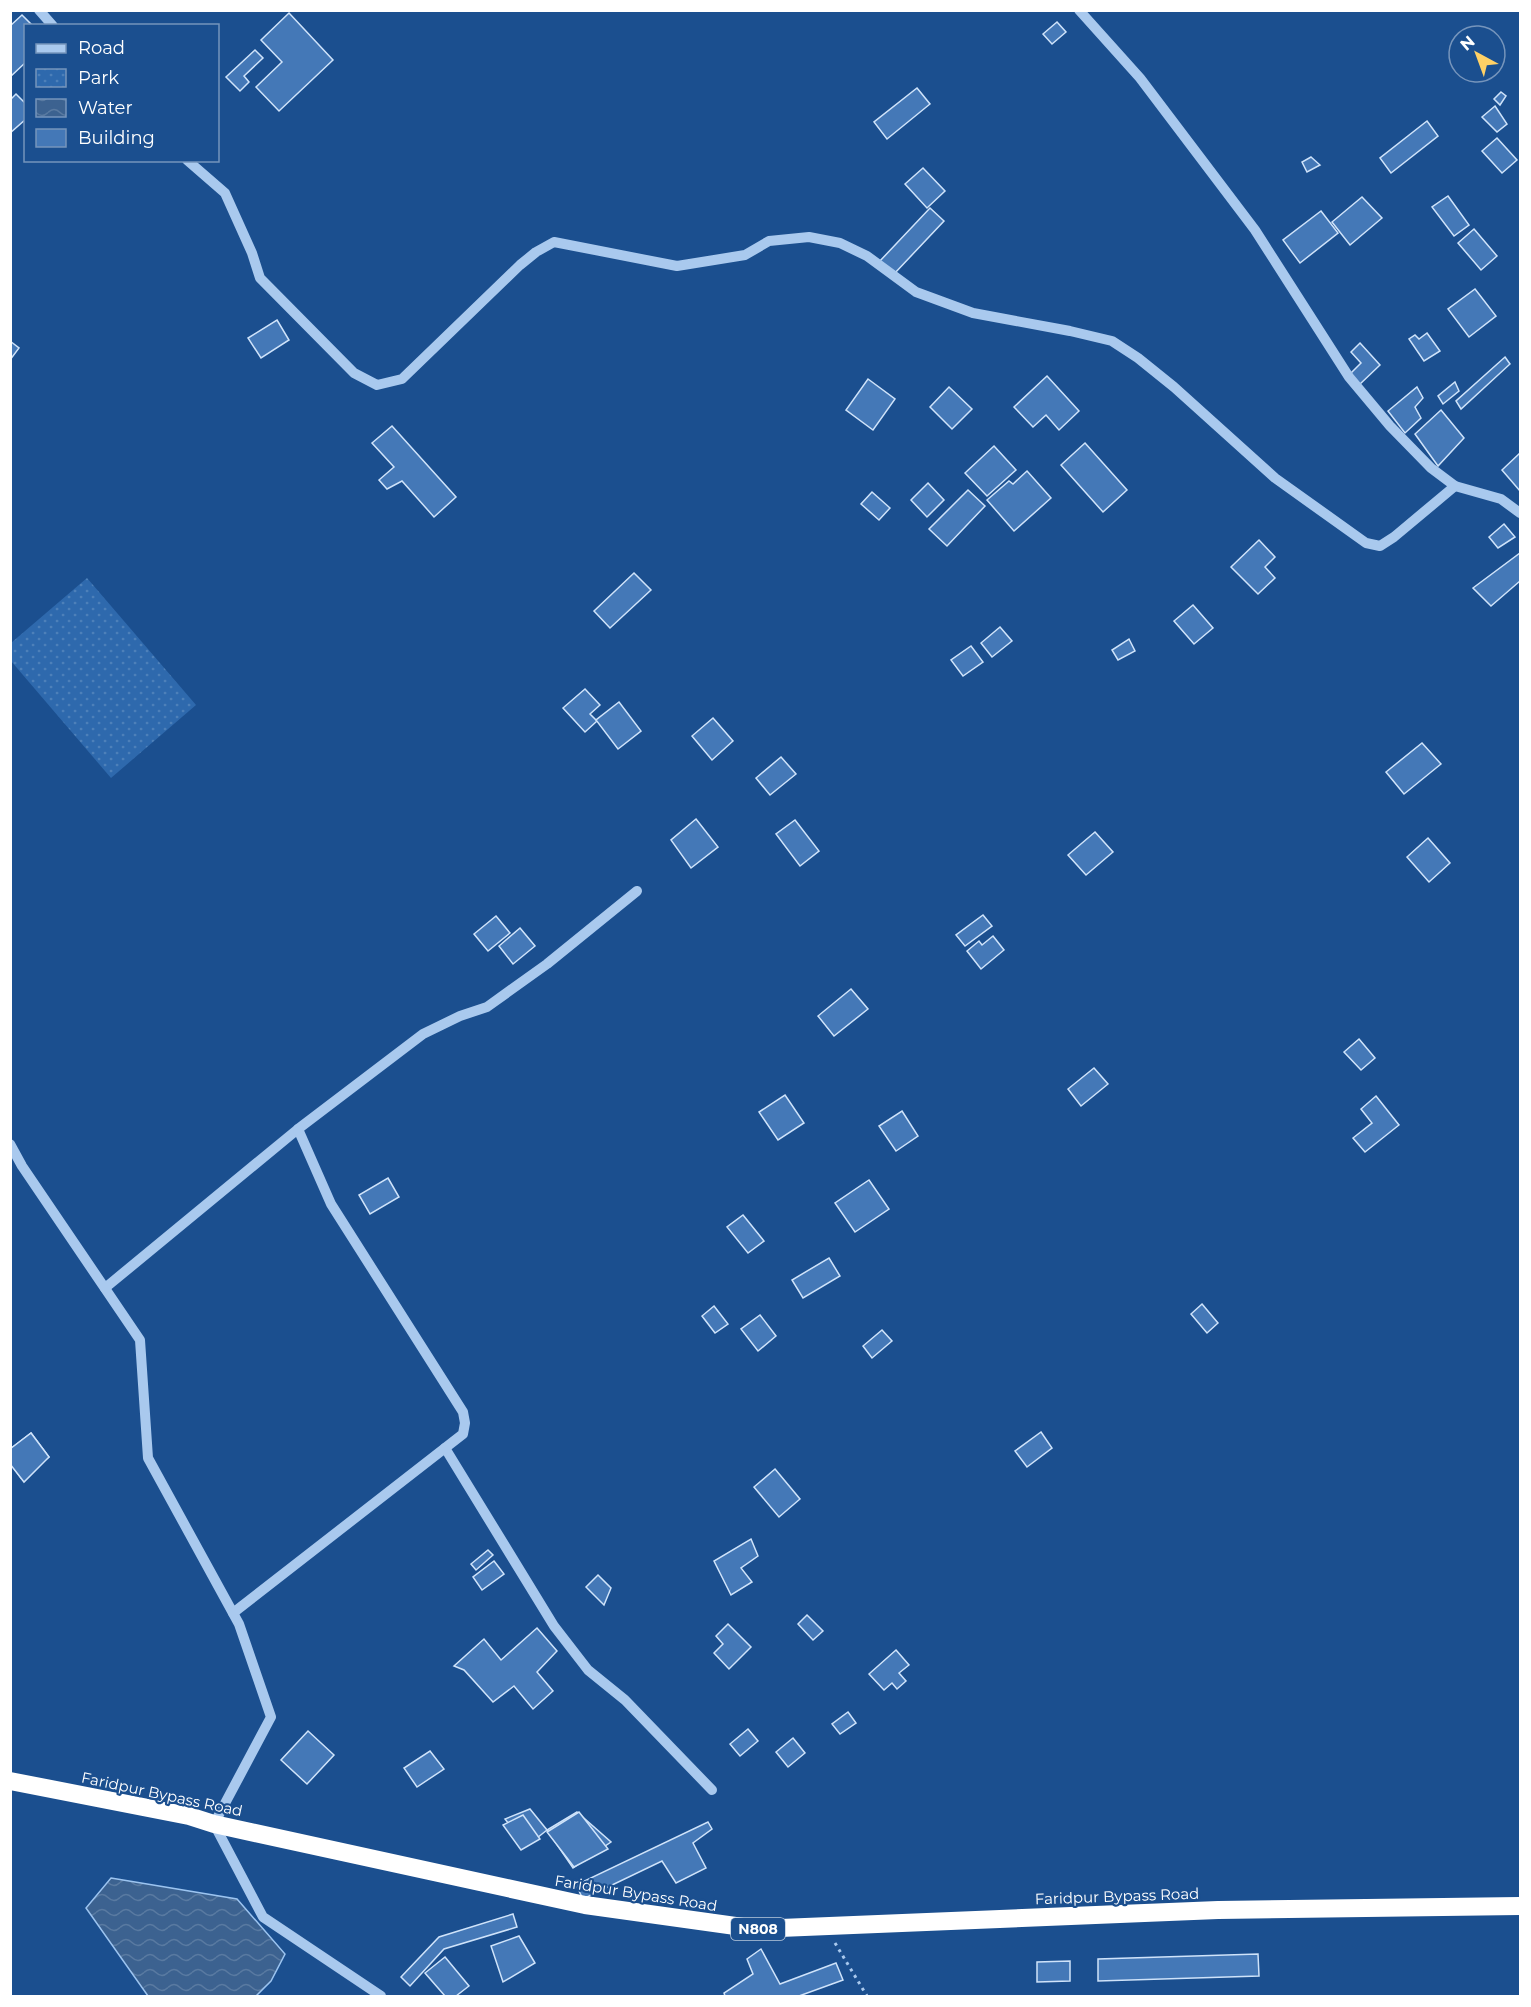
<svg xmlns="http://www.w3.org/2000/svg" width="1531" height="2007" font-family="Montserrat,sans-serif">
  <defs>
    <pattern id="park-dots" width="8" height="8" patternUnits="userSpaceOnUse" patternTransform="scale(1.5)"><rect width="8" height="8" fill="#2e69ad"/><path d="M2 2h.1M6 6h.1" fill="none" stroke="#4d80b9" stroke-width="1.8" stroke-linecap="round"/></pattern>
    <pattern id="water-waves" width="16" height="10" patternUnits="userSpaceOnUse" patternTransform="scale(1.5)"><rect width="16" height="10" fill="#3c6290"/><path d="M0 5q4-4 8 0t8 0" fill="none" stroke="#597aa1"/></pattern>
  </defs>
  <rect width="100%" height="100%" fill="#1b4f8f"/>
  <!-- park -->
  <polygon fill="url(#park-dots)" points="87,578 196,705 111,778 11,661 11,643"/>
  <!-- water -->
  <polygon fill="url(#water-waves)" stroke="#9cc4f0" stroke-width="1.5" points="111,1878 237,1899 285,1954 271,1981 256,1996 148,1996 86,1908"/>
  <!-- building -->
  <g fill="#4478b7" stroke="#cfe3fa" stroke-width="1.5">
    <polygon points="289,13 333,60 279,111 256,87 282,62 261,40"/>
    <polygon points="22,15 33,26 26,26 26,62 10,77 10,26"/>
    <polygon points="1057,22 1066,32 1052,44 1043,34"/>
    <polygon points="255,50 263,58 244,76 249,82 240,91 226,77"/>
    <polygon points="917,88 930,104 887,139 874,122"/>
    <polygon points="1501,92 1506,96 1500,105 1494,99"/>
    <polygon points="16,94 26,104 26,119 10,133 10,100"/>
    <polygon points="1495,106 1507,124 1497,132 1482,117"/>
    <polygon points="1427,121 1438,136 1391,173 1380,158"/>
    <polygon points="1497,138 1517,160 1502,173 1482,151"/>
    <polygon points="1311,157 1320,165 1307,172 1302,162"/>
    <polygon points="923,168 945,191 927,208 905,184"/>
    <polygon points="1448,196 1469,225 1454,236 1432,207"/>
    <polygon points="1362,197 1382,218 1350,245 1332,222"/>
    <polygon points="930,208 944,221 894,274 879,262"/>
    <polygon points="1321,211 1338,233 1300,263 1283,240"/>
    <polygon points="1474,229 1497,256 1481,270 1458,243"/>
    <polygon points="1475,289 1496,316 1469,337 1448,309"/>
    <polygon points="277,320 289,340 261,358 248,338"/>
    <polygon points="1427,333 1440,351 1424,361 1409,339 1415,335 1419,339"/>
    <polygon points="10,341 19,348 10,360"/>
    <polygon points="1360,343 1380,365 1359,385 1349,375 1361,363 1351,352"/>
    <polygon points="1505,357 1510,364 1461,409 1456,401"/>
    <polygon points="1047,376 1079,411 1059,430 1046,415 1033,427 1014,407"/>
    <polygon points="868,379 895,399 873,430 846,410"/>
    <polygon points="1455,382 1459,391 1443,404 1438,396"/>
    <polygon points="949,387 972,409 952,429 930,407"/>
    <polygon points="1417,387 1423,398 1415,407 1421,418 1405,433 1388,411"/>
    <polygon points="1441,410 1464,438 1438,466 1415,434"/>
    <polygon points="392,426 456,497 434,517 402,481 387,489 379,480 394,467 372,443"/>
    <polygon points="1085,443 1127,490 1103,512 1061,465"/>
    <polygon points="994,446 1016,470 987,496 965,473"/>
    <polygon points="1520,453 1520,491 1502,470"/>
    <polygon points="1027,471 1051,498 1014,531 987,500 1009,481 1013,484"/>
    <polygon points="928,483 944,500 927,517 911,500"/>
    <polygon points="968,490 985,506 947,546 929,529"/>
    <polygon points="872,492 890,508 879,520 861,504"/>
    <polygon points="1504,524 1515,537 1498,548 1489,537"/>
    <polygon points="1259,540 1275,557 1265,567 1275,578 1258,594 1231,567"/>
    <polygon points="1520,553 1520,581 1491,606 1473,588"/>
    <polygon points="634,573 651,590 610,628 594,611"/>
    <polygon points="1193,605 1213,628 1194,644 1174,621"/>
    <polygon points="1000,627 1012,641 992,657 981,643"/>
    <polygon points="1129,639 1135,651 1118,660 1112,650"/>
    <polygon points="971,646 983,662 963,676 951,660"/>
    <polygon points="585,689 600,705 590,714 597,721 585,732 563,708"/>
    <polygon points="619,702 641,731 618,749 596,720"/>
    <polygon points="713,718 733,741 712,760 692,736"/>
    <polygon points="1422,743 1441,764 1404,794 1386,772"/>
    <polygon points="781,757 796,774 770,795 756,778"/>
    <polygon points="696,819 718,847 691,868 671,840"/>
    <polygon points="795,820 819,851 800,866 776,834"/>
    <polygon points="1095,832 1113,852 1086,875 1068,855"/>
    <polygon points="1428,838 1450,863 1429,882 1407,857"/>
    <polygon points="983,915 992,926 965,946 956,935"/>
    <polygon points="496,916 510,933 488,951 474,934"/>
    <polygon points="520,928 535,946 513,964 499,946"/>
    <polygon points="993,936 1004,950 981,969 967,951 979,941 982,945"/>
    <polygon points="851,989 868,1009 834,1036 818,1016"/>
    <polygon points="1359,1039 1375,1058 1361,1070 1344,1052"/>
    <polygon points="1094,1068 1108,1084 1081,1106 1068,1089"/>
    <polygon points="785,1095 804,1123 778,1140 759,1112"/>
    <polygon points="1376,1096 1399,1125 1365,1152 1353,1138 1372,1123 1361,1109"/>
    <polygon points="902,1111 918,1136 896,1151 879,1126"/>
    <polygon points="388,1178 399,1197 370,1214 359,1195"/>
    <polygon points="869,1180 889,1209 855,1232 835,1203"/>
    <polygon points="743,1215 764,1241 748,1253 727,1227"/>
    <polygon points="829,1258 840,1276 803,1298 792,1280"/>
    <polygon points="1202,1304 1218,1323 1207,1333 1191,1314"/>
    <polygon points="714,1306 728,1324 715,1333 702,1316"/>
    <polygon points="760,1315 776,1336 758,1351 741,1329"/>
    <polygon points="882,1330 892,1341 872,1358 863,1346"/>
    <polygon points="1041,1432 1052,1448 1027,1467 1015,1451"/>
    <polygon points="31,1433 49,1457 21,1478 10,1463 10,1449"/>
    <polygon points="31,1433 49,1457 24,1482 10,1464 10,1449"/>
    <polygon points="775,1469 800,1499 779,1517 754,1487"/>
    <polygon points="751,1539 758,1556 741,1568 752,1582 731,1595 714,1561"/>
    <polygon points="488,1550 493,1555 476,1570 471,1564"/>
    <polygon points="494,1561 504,1574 482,1590 473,1577"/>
    <polygon points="598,1575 611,1588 604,1605 586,1587"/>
    <polygon points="807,1615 823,1631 813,1640 798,1624"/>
    <polygon points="728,1624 751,1647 729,1669 714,1653 723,1644 716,1636"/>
    <polygon points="537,1628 557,1651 537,1672 553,1691 533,1709 514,1686 493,1702 464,1670 454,1666 484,1639 501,1660"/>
    <polygon points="896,1650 909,1665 899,1673 906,1681 897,1689 892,1683 884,1690 869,1674"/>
    <polygon points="848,1712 856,1723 840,1734 832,1724"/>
    <polygon points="748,1729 758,1741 740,1756 730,1744"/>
    <polygon points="308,1731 334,1755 307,1784 281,1760"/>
    <polygon points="793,1738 805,1753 788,1767 776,1752"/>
    <polygon points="430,1751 444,1769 417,1787 404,1768"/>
    <polygon points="530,1809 547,1830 527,1846 505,1819"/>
    <polygon points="577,1812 611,1842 573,1868 547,1830"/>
    <polygon points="579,1812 608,1849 574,1867 547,1832"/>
    <polygon points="523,1815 540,1839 521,1850 503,1825"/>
    <polygon points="708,1822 712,1829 693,1843 706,1868 676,1883 662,1861 583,1899 576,1885"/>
    <polygon points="513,1914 517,1927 444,1949 410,1986 401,1977 439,1937"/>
    <polygon points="519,1936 535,1963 503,1982 491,1946"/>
    <polygon points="761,1949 780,1984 836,1963 843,1980 799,1996 725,1996 724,1993 753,1974 747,1959"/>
    <polygon points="1258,1954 1259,1976 1098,1981 1098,1959"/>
    <polygon points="445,1957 469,1986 456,1996 445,1996 425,1973"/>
    <polygon points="1070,1961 1070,1981 1037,1982 1037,1962"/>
  </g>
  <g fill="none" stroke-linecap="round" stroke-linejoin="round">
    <!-- path -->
    <polyline stroke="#a9c9ee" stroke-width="3" stroke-dasharray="3 4.5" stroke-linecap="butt" points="835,1943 867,1996"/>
    <!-- minor -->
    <g stroke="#a9c9ee" stroke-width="10">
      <polyline points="39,10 53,26"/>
      <polyline points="1079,10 1140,78 1255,230 1349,377 1390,426 1431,468 1455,486 1501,499 1520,513"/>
      <polyline points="187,160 225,193 252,253 260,278 354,373 377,385 402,379 520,265 536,252 554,242 677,266 745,255 769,241 809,237 840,243 867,256 916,292 973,313 1070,331 1112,341 1138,358 1174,387 1275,478 1366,543 1380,546 1394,537 1455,486"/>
      <polyline points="10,1144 22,1166 140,1340 148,1458 239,1624 271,1717 214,1824 263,1917 381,1996"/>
      <polyline points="105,1288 298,1129 423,1034 460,1016 487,1007 547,964 637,891"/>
      <polyline points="445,1448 554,1626 588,1670 625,1700 712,1790"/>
      <polyline points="233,1613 463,1434 465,1423 463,1412 331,1204 298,1129"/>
    </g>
    <!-- highway -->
    <polyline stroke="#fff" stroke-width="18" points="10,1781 189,1816 214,1824 585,1905 757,1929 1218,1910 1520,1906"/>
  </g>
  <g text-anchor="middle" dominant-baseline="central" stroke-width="4.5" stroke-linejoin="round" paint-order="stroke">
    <!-- shield labels -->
    <rect fill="#1b4f8f" stroke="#bbcadd" stroke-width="1.5" x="731" y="1918" width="54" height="22" rx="4.5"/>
    <g font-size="14" font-weight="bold" fill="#fff">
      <text x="758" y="1929">N808</text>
    </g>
    <!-- street labels -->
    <g font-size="15" fill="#fff" stroke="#1b4f8f">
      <text transform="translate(162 1794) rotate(12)">Faridpur Bypass Road</text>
      <text transform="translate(636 1893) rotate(9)">Faridpur Bypass Road</text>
      <text transform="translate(1117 1896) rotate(-2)">Faridpur Bypass Road</text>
    </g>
  </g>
  <!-- border -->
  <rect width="1531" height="2007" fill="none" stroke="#ffffff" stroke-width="24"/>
  <!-- legend -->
  <rect x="24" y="24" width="195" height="138" fill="#1b4f8f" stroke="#7695bc" stroke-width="1.5"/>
  <rect x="36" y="44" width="30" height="9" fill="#a9c9ee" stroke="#7695bc" stroke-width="1.5"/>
  <text x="78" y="54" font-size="18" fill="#ffffff">Road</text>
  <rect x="36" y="69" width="30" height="18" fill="url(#park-dots)" stroke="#7695bc" stroke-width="1.5"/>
  <text x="78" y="84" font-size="18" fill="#ffffff">Park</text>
  <rect x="36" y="99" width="30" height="18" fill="url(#water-waves)" stroke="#7695bc" stroke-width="1.5"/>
  <text x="78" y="114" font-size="18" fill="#ffffff">Water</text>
  <rect x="36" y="129" width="30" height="18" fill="#4478b7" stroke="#7695bc" stroke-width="1.5"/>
  <text x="78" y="144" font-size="18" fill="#ffffff">Building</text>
  <!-- north arrow -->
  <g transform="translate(1477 54) rotate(319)"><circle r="28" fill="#1b4f8f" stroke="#7695bc" stroke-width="1.5"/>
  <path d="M0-4.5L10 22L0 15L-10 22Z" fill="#ffd166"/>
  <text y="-9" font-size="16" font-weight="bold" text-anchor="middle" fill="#ffffff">N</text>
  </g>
</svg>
